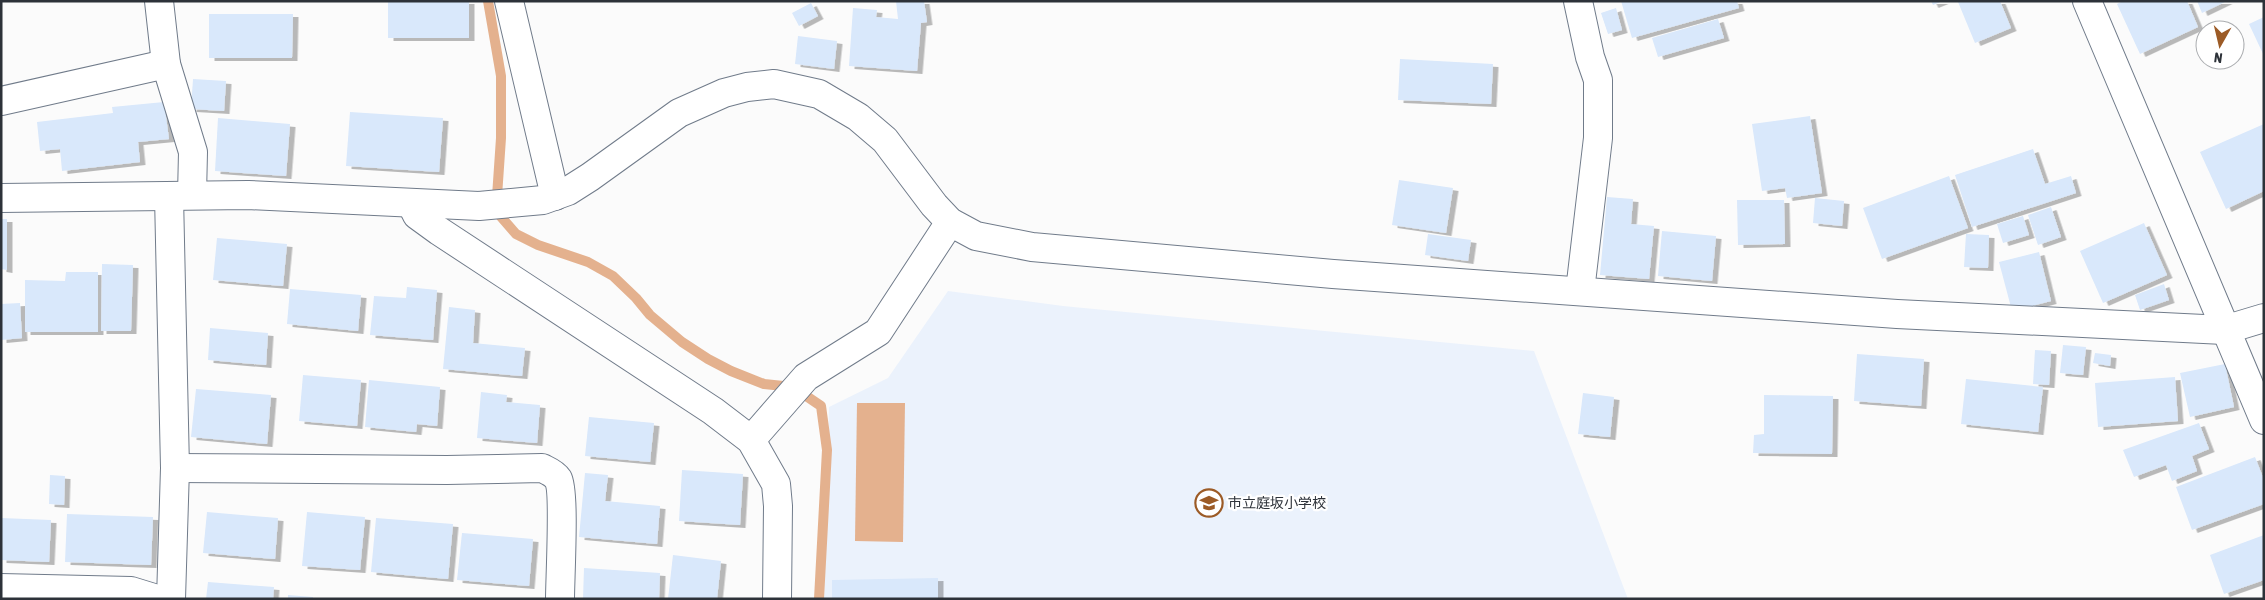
<svg xmlns="http://www.w3.org/2000/svg" width="2265" height="600" font-family="'Asap Condensed','Noto Sans JP',sans-serif">
  <defs>
    <filter id="shadow"><feDropShadow dx="5.5" dy="3" stdDeviation="0" flood-color="#0004"/></filter>
  </defs>
  <rect width="100%" height="100%" fill="#fbfbfb"/>
  <!-- built -->
  <polygon fill="#ebf2fc" points="948,291 1063,306 1534,351 1628,599 824,599 829,407 888,378"/>
  <!-- water -->
  <polygon fill="#e4b18e" points="857,403 905,403 903,542 855,541"/>
  <g fill="none" stroke-linecap="round" stroke-linejoin="round">
    <!-- stream -->
    <polyline stroke="#e4b18e" stroke-width="10" points="488,1 501,76 501,138 496,211 516,234 538,245 588,262 613,276 636,298 650,315 682,342 708,359 731,371 764,384 793,387 821,406 827,450 819,599"/>
  </g>
  <!-- building -->
  <g fill="#d9e8fb" filter="url(#shadow)">
    <rect x="388" y="1" width="81" height="37"/>
    <polygon points="896,1 924,1 927,22 921,23 917,71 849,66 853,8 877,10 876,17 898,19"/>
    <polygon points="1621,1 1737,1 1739,8 1632,38"/>
    <polygon points="1931,1 1943,1 1933,5"/>
    <polygon points="1961,1 2000,1 2011,28 1975,43 1958,2"/>
    <polygon points="2123,1 2187,1 2198,27 2140,54 2117,4"/>
    <polygon points="2197,1 2227,1 2202,13"/>
    <polygon points="811,3 818,16 799,26 792,13"/>
    <polygon points="1616,8 1622,30 1608,34 1601,13"/>
    <polygon points="209,14 293,14 292,58 209,58"/>
    <polygon points="2264,17 2264,56 2249,24"/>
    <polygon points="1718,19 1724,38 1658,57 1652,38"/>
    <polygon points="798,36 837,41 834,69 795,64"/>
    <polygon points="1400,59 1493,64 1491,104 1398,100"/>
    <polygon points="193,79 226,81 224,111 191,109"/>
    <polygon points="164,102 169,139 138,142 140,162 62,171 60,149 40,151 37,122 113,113 112,107"/>
    <polygon points="350,112 443,118 439,172 346,166"/>
    <polygon points="1810,116 1822,193 1787,198 1785,188 1762,191 1752,124"/>
    <polygon points="218,118 290,124 286,176 215,171"/>
    <polygon points="2264,124 2264,191 2226,209 2200,152"/>
    <polygon points="2033,149 2045,184 2071,176 2076,193 1972,227 1955,175"/>
    <polygon points="1949,176 1968,228 1882,259 1863,208"/>
    <polygon points="1399,180 1453,188 1446,233 1392,225"/>
    <polygon points="1607,197 1633,199 1631,224 1654,226 1649,279 1600,275"/>
    <polygon points="1815,198 1844,201 1842,226 1813,223"/>
    <polygon points="1737,200 1784,200 1785,244 1738,245"/>
    <polygon points="2051,207 2061,237 2038,245 2028,215"/>
    <polygon points="2023,216 2029,235 2003,243 1997,224"/>
    <polygon points="1,219 7,219 7,270 1,269"/>
    <polygon points="2144,223 2167,275 2103,303 2080,251"/>
    <polygon points="1662,231 1716,236 1712,281 1658,276"/>
    <polygon points="1428,234 1471,240 1468,261 1425,255"/>
    <polygon points="1966,234 1989,235 1988,268 1964,267"/>
    <polygon points="217,238 287,244 283,286 213,280"/>
    <polygon points="2039,252 2051,301 2012,311 1999,262"/>
    <polygon points="102,264 133,265 131,331 101,331"/>
    <polygon points="66,272 98,272 98,332 25,332 25,280 65,281"/>
    <polygon points="2164,284 2169,300 2140,310 2135,295"/>
    <polygon points="407,287 437,290 433,340 370,335 374,296 406,298"/>
    <polygon points="290,289 361,295 358,331 287,324"/>
    <polygon points="20,303 22,338 1,340 1,304"/>
    <polygon points="449,307 475,310 473,343 525,348 522,376 443,369"/>
    <polygon points="210,328 268,333 266,365 208,360"/>
    <polygon points="2063,345 2086,347 2083,375 2060,373"/>
    <polygon points="2035,350 2051,351 2049,385 2033,384"/>
    <polygon points="2095,353 2111,355 2110,366 2093,363"/>
    <polygon points="1857,354 1924,359 1921,406 1854,401"/>
    <polygon points="2225,364 2234,407 2190,417 2180,373"/>
    <polygon points="303,375 361,380 357,426 299,421"/>
    <polygon points="2175,377 2178,421 2098,427 2095,383"/>
    <polygon points="1966,379 2043,387 2038,432 1961,424"/>
    <polygon points="369,380 440,387 437,426 417,424 416,432 365,427"/>
    <polygon points="196,389 271,395 267,444 191,437"/>
    <polygon points="481,392 507,395 506,402 540,405 537,443 477,438"/>
    <polygon points="1583,393 1614,397 1610,437 1578,434"/>
    <polygon points="1764,395 1833,396 1832,454 1753,453 1754,435 1764,434"/>
    <polygon points="589,417 654,423 650,462 585,456"/>
    <polygon points="2199,423 2209,449 2192,456 2197,471 2172,481 2166,465 2134,477 2123,450"/>
    <polygon points="2255,457 2264,480 2264,504 2192,530 2176,487"/>
    <polygon points="682,470 743,474 740,525 679,521"/>
    <polygon points="585,473 608,475 605,501 660,506 657,544 579,537"/>
    <polygon points="50,475 65,476 64,505 49,504"/>
    <polygon points="207,512 278,518 275,559 203,553"/>
    <polygon points="307,512 365,517 360,570 302,566"/>
    <polygon points="67,514 153,517 151,565 65,562"/>
    <polygon points="1,518 51,520 49,562 1,560"/>
    <polygon points="376,518 453,524 448,579 371,572"/>
    <polygon points="462,533 533,539 529,586 457,580"/>
    <polygon points="2264,535 2264,580 2224,594 2210,555"/>
    <polygon points="673,555 721,561 717,599 668,599"/>
    <polygon points="584,568 660,573 659,599 583,599"/>
    <polygon points="938,578 938,599 832,599 832,580"/>
    <polygon points="208,582 274,587 273,599 206,599"/>
    <polygon points="288,595 313,597 313,599 288,599"/>
  </g>
  <g fill="none" stroke-linecap="round" stroke-linejoin="round">
    <!-- minor casing -->
    <g stroke="#707b8a" stroke-width="30">
      <g id="minor">
        <polyline points="159,1 166,64 193,152 192,195"/>
        <polyline points="509,1 555,196"/>
        <polyline points="1578,1 1590,57 1598,80 1598,138 1580,291"/>
        <polyline points="2087,1 2264,420"/>
        <polyline points="1,101 166,64"/>
        <polyline points="169,196 175,468 171,599"/>
        <polyline points="1,198 248,195 479,206 543,200 568,191 590,177 679,113 724,93 747,87 774,84 819,94 858,117 885,140 934,205 950,222 976,236 1032,247 1333,274 1897,314 2224,330 2264,318"/>
        <polyline points="412,205 417,215 439,231 713,411 751,440 776,484 778,506 777,599"/>
        <polyline points="751,440 806,377 878,332 950,222"/>
        <path d="M175 468 447 470 542 468C548 471 554 473 558 479 565 491 560 579 560 599"/>
        <polyline points="1,588 131,591 157,599"/>
      </g>
    </g>
    <!-- minor -->
    <use href="#minor" stroke="#fff" stroke-width="28"/>
  </g>
  <!-- icons -->
  <defs>
    <g id="school-ring" transform="scale(1.4375)"><circle r="9.5" fill="#fff" stroke="#9c5b26" stroke-width="1.5"/><path d="M0-5L7-2L0 1L-7-2ZM-4 1L0 2.5L4 1V4Q0 6-4 4Z" fill="#9c5b26"/></g>
  </defs>
  <g fill-rule="evenodd">
    <use href="#school-ring" x="1209" y="503"/>
  </g>
  <g text-anchor="middle" dominant-baseline="central" stroke-width="4.5" stroke-linejoin="round" paint-order="stroke">
    <!-- poi labels -->
    <g font-size="14" fill="#2d3239" stroke="#fff" text-anchor="start">
      <text x="1228" y="503">市立庭坂小学校</text>
    </g>
  </g>
  <!-- border -->
  <rect width="2265" height="600" fill="none" stroke="#2d3239" stroke-width="5"/>
  <!-- north arrow -->
  <g transform="translate(2220 45) rotate(188)"><circle r="24" fill="#ffffff" stroke="#abadb0"/>
  <path d="M0-4L9 19L0 12L-9 19Z" fill="#9c5b26"/>
  <text y="-8" font-size="14" font-weight="bold" text-anchor="middle" fill="#2d3239">N</text>
  </g>
</svg>
